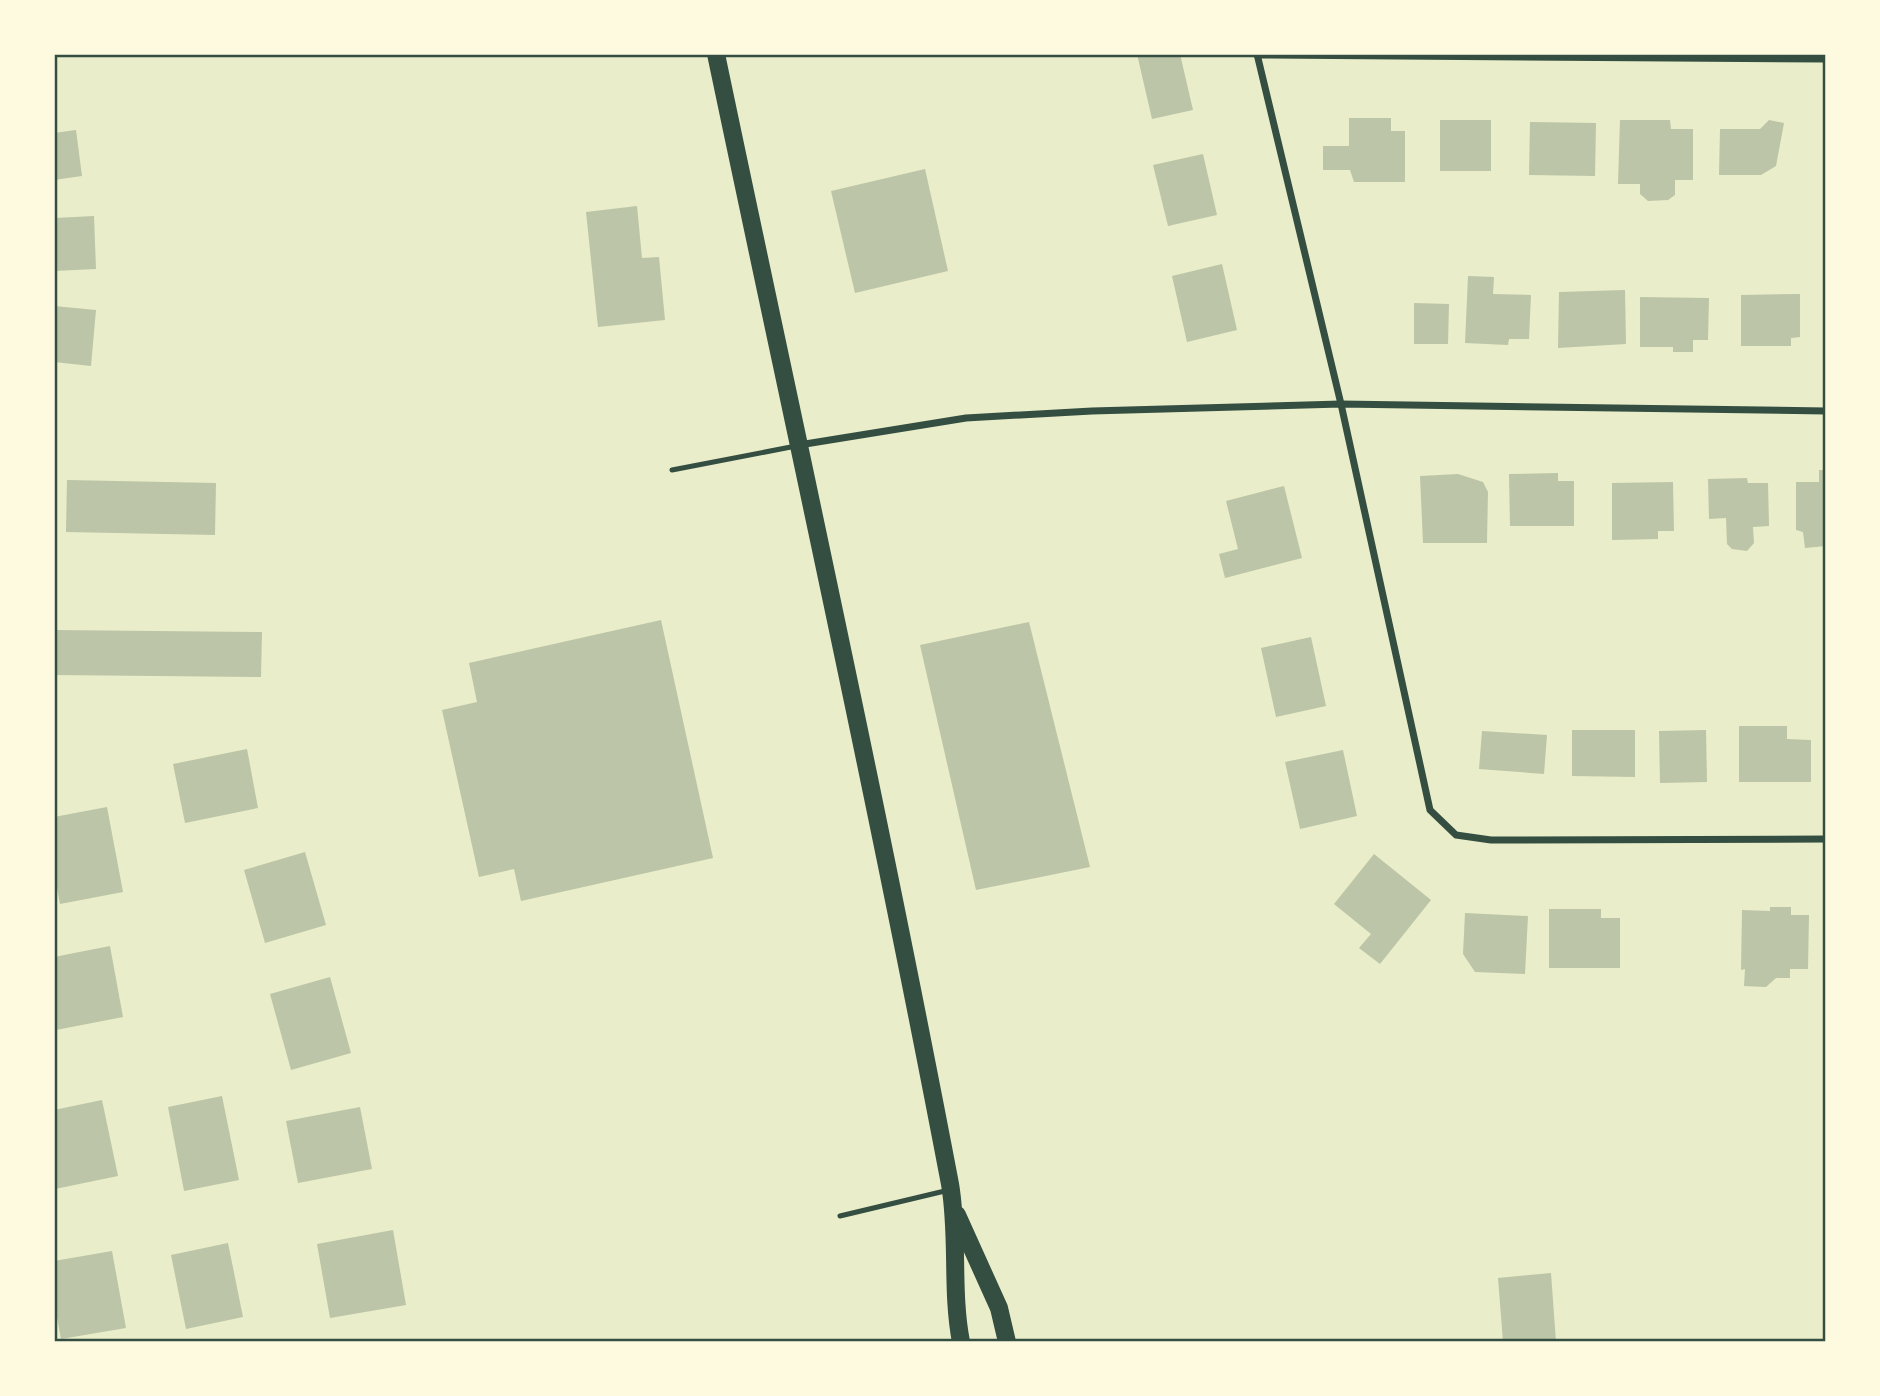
<svg xmlns="http://www.w3.org/2000/svg" width="1880" height="1396" font-family="Literata,serif">
  <rect width="100%" height="100%" fill="#e9edc9"/>
  <!-- building -->
  <g fill="#bcc5a7">
    <polygon points="1137,54 1180,54 1193,110 1152,119"/>
    <polygon points="1349,118 1391,118 1391,131 1405,131 1405,182 1354,182 1350,170 1323,170 1323,146 1349,146"/>
    <rect x="1440" y="120" width="51" height="51"/>
    <polygon points="1620,120 1670,120 1671,129 1693,129 1693,180 1675,180 1675,195 1668,200 1648,201 1640,194 1640,184 1618,184"/>
    <polygon points="1769,120 1784,123 1776,166 1761,175 1719,175 1720,129 1760,129"/>
    <polygon points="1530,122 1596,123 1595,176 1529,175"/>
    <polygon points="76,130 82,176 54,180 54,133"/>
    <polygon points="1203,154 1217,215 1168,226 1153,165"/>
    <polygon points="925,169 948,271 855,293 831,191"/>
    <polygon points="637,206 642,258 659,257 665,320 598,327 586,212"/>
    <polygon points="94,216 96,269 54,271 54,218"/>
    <polygon points="1222,264 1237,330 1187,342 1172,276"/>
    <polygon points="1468,276 1494,277 1493,294 1531,295 1529,339 1509,339 1508,345 1465,343"/>
    <polygon points="1625,290 1626,344 1558,348 1559,292"/>
    <polygon points="1800,294 1800,337 1791,338 1791,346 1741,346 1741,295"/>
    <polygon points="1640,297 1709,298 1708,340 1693,340 1693,352 1673,352 1673,347 1640,347"/>
    <polygon points="1414,303 1449,304 1448,344 1414,344"/>
    <polygon points="54,306 96,310 91,366 54,362"/>
    <polygon points="1819,470 1826,470 1826,546 1805,548 1803,532 1796,530 1796,482 1819,482"/>
    <polygon points="1558,473 1558,481 1574,481 1574,526 1510,526 1509,474"/>
    <polygon points="1458,474 1483,482 1488,492 1487,543 1423,543 1420,476"/>
    <polygon points="1747,478 1748,483 1768,483 1769,526 1753,527 1754,543 1747,551 1732,549 1727,544 1726,518 1709,519 1708,479"/>
    <polygon points="67,480 216,483 215,535 66,532"/>
    <polygon points="1673,482 1674,531 1658,531 1658,539 1612,540 1612,483"/>
    <polygon points="1284,486 1302,558 1225,578 1219,554 1238,549 1226,501"/>
    <polygon points="661,620 713,858 521,901 514,869 479,877 442,710 477,702 469,663"/>
    <polygon points="1029,622 1090,867 976,890 920,645"/>
    <polygon points="54,630 262,632 261,677 54,675"/>
    <polygon points="1311,637 1326,706 1276,717 1261,648"/>
    <polygon points="1739,726 1787,726 1787,739 1811,740 1811,782 1739,782"/>
    <polygon points="1572,730 1635,730 1635,777 1572,776"/>
    <polygon points="1706,730 1707,782 1660,783 1659,731"/>
    <polygon points="1482,731 1547,735 1544,774 1479,769"/>
    <polygon points="247,749 258,808 185,823 173,764"/>
    <polygon points="1343,750 1357,816 1300,829 1285,762"/>
    <polygon points="107,807 123,892 60,904 54,872 54,817"/>
    <polygon points="305,852 326,925 265,943 244,870"/>
    <polygon points="1374,854 1431,900 1380,964 1359,948 1371,934 1334,904"/>
    <polygon points="1770,907 1791,907 1791,915 1809,915 1808,969 1790,969 1790,978 1776,978 1766,987 1744,986 1745,969 1741,970 1742,910 1770,911"/>
    <polygon points="1549,909 1601,909 1601,918 1620,918 1620,968 1549,968"/>
    <polygon points="1465,913 1528,916 1525,974 1475,972 1463,954"/>
    <polygon points="110,946 123,1017 56,1030 54,957"/>
    <polygon points="330,977 351,1053 291,1070 270,994"/>
    <polygon points="222,1096 239,1180 184,1191 168,1107"/>
    <polygon points="102,1100 118,1176 55,1189 54,1110"/>
    <polygon points="360,1107 372,1169 298,1183 286,1121"/>
    <polygon points="393,1230 406,1305 330,1318 317,1244"/>
    <polygon points="228,1243 243,1317 186,1329 171,1255"/>
    <polygon points="112,1251 126,1328 61,1339 54,1301 54,1261"/>
    <polygon points="1551,1273 1556,1342 1503,1342 1498,1278"/>
  </g>
  <g fill="none" stroke-linecap="round" stroke-linejoin="round">
    <!-- service -->
    <g stroke="#344e41" stroke-width="5">
      <polyline points="672,470 796,446"/>
      <polyline points="840,1216 949,1190"/>
    </g>
    <!-- minor -->
    <g stroke="#344e41" stroke-width="7">
      <polyline points="1257,54 1341,404 1430,810 1456,835 1491,840 1826,839"/>
      <polyline points="1257,55 1826,59"/>
      <polyline points="799,445 966,418 1092,411 1341,404 1826,411"/>
    </g>
    <!-- primary -->
    <g stroke="#344e41" stroke-width="18">
      <path d="M716 54C795 431 878 806 950 1184 959 1236 951 1290 961 1342"/>
      <polyline points="957,1215 999,1308 1007,1342"/>
    </g>
  </g>
  <!-- border -->
  <rect width="1880" height="1396" fill="none" stroke="#fefae0" stroke-width="112"/>
  <rect x="56" y="56" width="1768" height="1284" fill="none" stroke="#344e41" stroke-width="2.5"/>
</svg>
